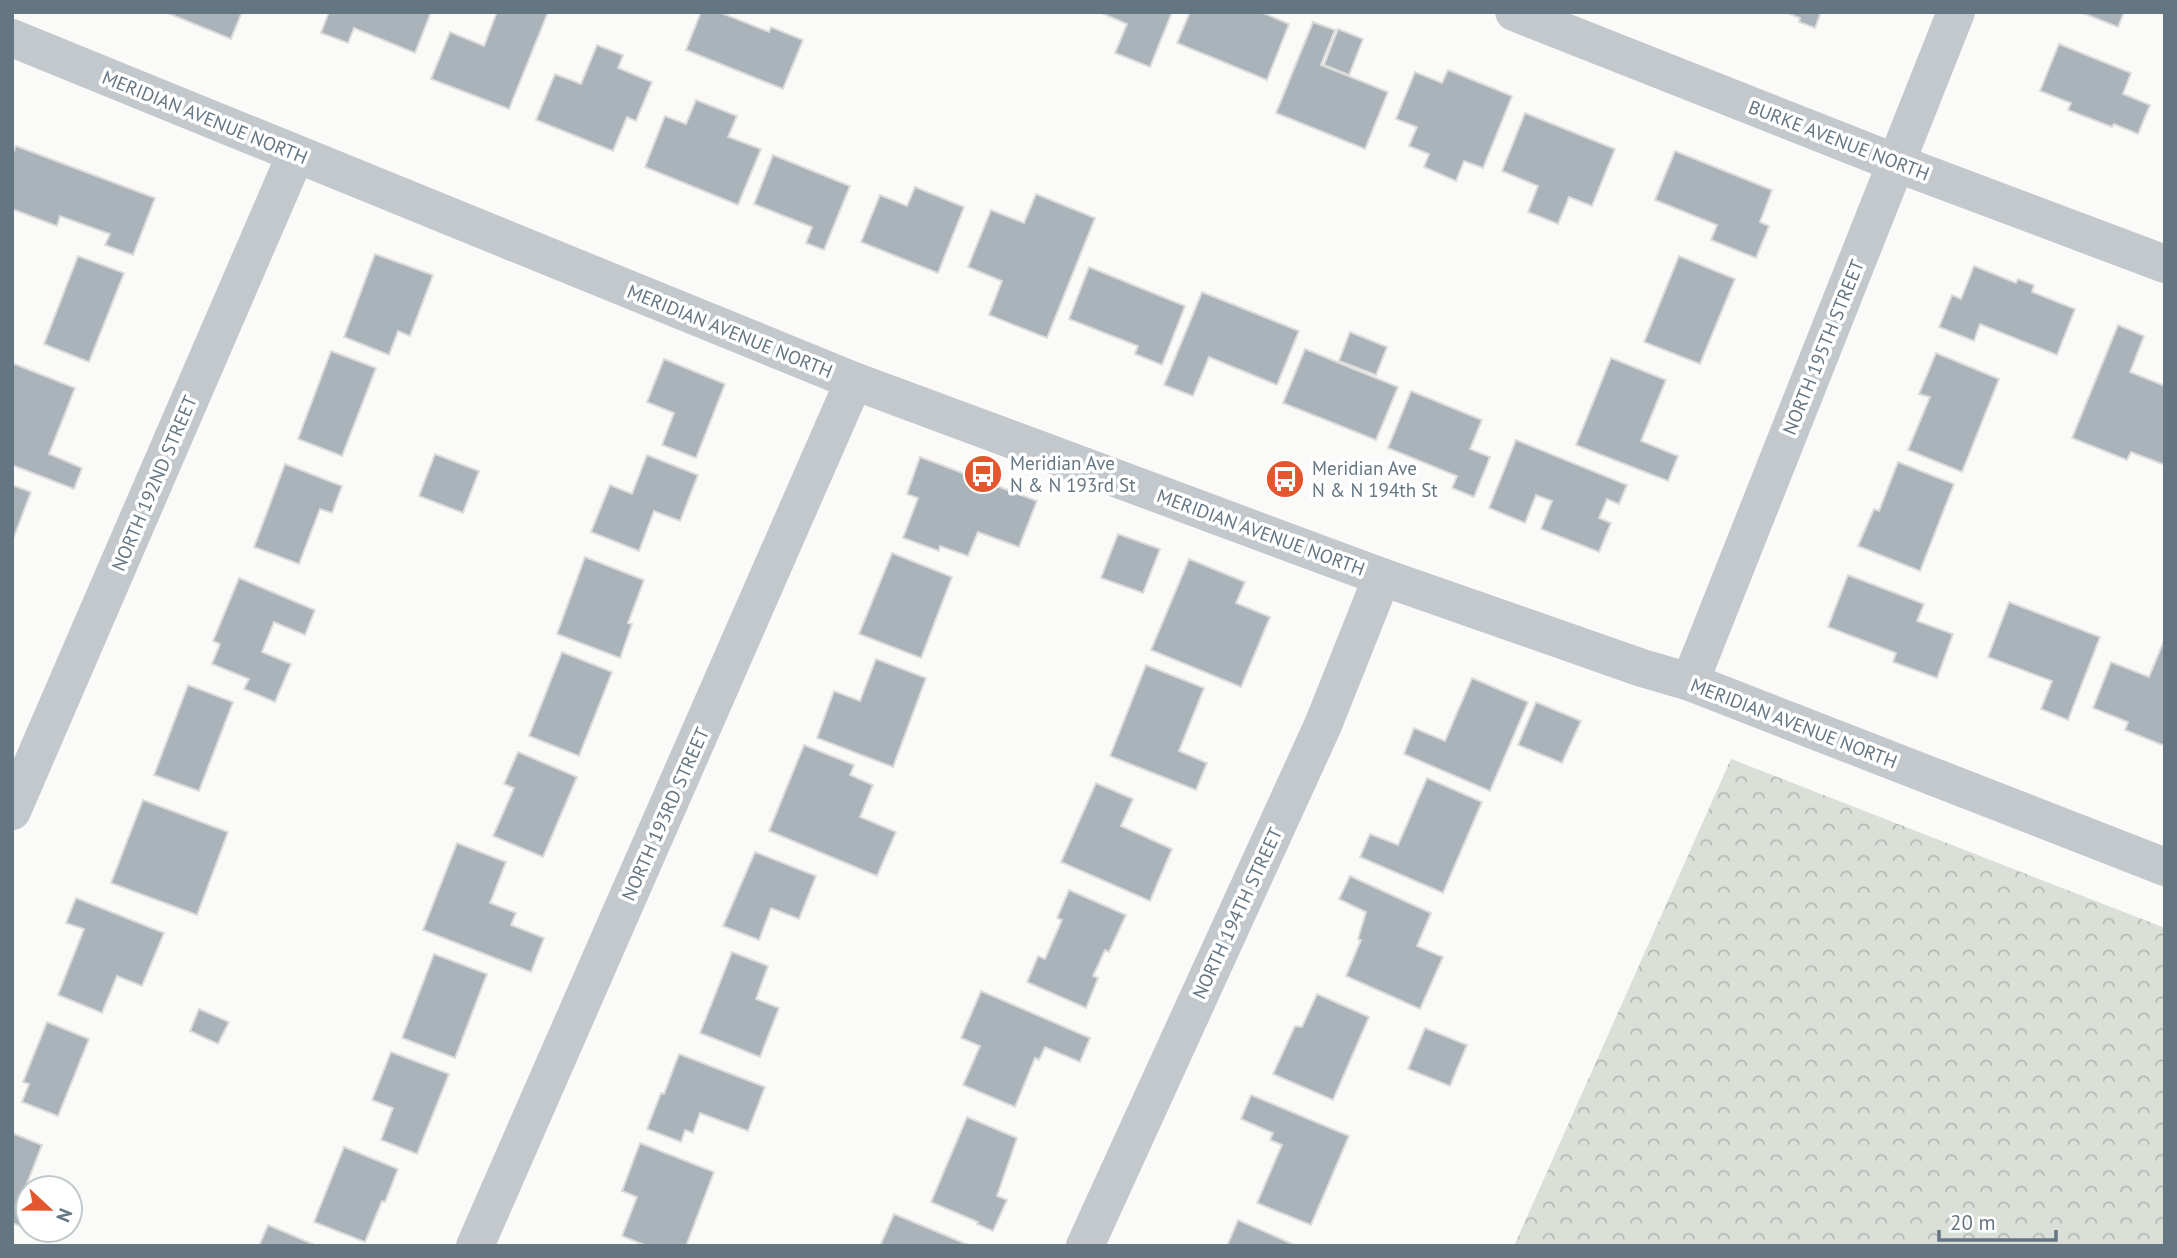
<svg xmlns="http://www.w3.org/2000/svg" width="2177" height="1258" font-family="'PT Sans',sans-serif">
  <defs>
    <pattern id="forest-crowns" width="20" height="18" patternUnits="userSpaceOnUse" patternTransform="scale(1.75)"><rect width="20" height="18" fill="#dadfd7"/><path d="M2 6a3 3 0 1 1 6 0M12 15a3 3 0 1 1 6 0" fill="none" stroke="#b4b9b4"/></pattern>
  </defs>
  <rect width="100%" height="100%" fill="#fafaf8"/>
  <!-- forest -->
  <polygon fill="url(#forest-crowns)" points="1731,759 2165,928 2165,1246 1514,1246"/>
  <!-- building -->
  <g fill="#aab3b9" stroke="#dcdcda" stroke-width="2">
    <polygon points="165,12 242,12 231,39"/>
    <polygon points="329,12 431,12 415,53 354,28 348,43 321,33"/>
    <polygon points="497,12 548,12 509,109 431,79 450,32 484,46"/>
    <polygon points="701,12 719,12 769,32 771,27 803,40 783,89 686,50"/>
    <polygon points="1099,12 1172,12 1150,67 1115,53 1127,24"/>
    <polygon points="1190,12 1261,12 1289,24 1267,80 1177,43"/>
    <polygon points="1785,12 1821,12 1815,28 1799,22 1800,18"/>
    <polygon points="2080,12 2124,12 2118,27"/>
    <polygon points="1313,22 1335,30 1321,65 1388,92 1365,149 1276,113"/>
    <polygon points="1338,29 1363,39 1349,75 1324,65"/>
    <polygon points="2059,44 2131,73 2123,94 2150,105 2138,134 2114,124 2112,127 2068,110 2071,103 2040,91"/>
    <polygon points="597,45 623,55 618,68 652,82 636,121 627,117 613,151 536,120 555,74 581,84"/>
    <polygon points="1448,70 1512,96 1483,168 1464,161 1456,181 1424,167 1429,154 1409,146 1417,127 1396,119 1415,72 1442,83"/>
    <polygon points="696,100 737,116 728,137 761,149 738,205 645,167 665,116 686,124"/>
    <polygon points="1525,113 1615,149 1592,206 1569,197 1558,224 1528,212 1538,186 1502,171"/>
    <polygon points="16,146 155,198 133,255 105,245 110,234 60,216 57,226 12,209 12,156"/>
    <polygon points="1675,151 1772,190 1760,222 1769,226 1756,258 1711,240 1717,225 1655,200"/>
    <polygon points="773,155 850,186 824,250 806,243 812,227 754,204"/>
    <polygon points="915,187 964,207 938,273 861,242 880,195 907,206"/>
    <polygon points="1036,194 1095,218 1047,338 989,315 1002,281 968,267 991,210 1024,223"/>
    <polygon points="375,254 433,275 410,336 398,331 389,355 344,337"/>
    <polygon points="78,256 124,273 89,362 44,344"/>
    <polygon points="1679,256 1735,279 1700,364 1644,342"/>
    <polygon points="1974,266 2016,283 2018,279 2034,285 2032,292 2075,309 2057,355 1980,324 1974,341 1939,327 1952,295 1961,299"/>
    <polygon points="1089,267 1185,306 1162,365 1135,354 1138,346 1069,319"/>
    <polygon points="1202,292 1299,331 1277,385 1209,357 1193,396 1164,385"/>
    <polygon points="2118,325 2144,336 2130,372 2165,386 2165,465 2131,452 2127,460 2072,438"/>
    <polygon points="1350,332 1387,347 1376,375 1339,361"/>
    <polygon points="1305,349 1398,387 1376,440 1283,403"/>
    <polygon points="331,351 376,368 342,456 298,439"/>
    <polygon points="1936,353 1999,379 1962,472 1908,450 1930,397 1919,394"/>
    <polygon points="1611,358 1666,380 1641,441 1678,456 1668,481 1576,445"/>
    <polygon points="664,359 725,384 696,458 662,445 674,413 647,402"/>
    <polygon points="12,363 75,388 49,454 82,468 74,489 12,465"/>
    <polygon points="1411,391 1482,420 1470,449 1490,457 1474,497 1452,488 1457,476 1388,448"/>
    <polygon points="1516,440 1627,485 1619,504 1607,499 1599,518 1611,523 1599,552 1541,529 1552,501 1536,495 1525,523 1489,508"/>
    <polygon points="435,454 479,471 463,513 419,496"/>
    <polygon points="647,455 698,475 680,521 654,511 639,551 591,532 610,485 632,494"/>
    <polygon points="920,457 1037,501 1019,547 978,532 968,556 940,546 939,551 903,538 918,498 907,494"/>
    <polygon points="1898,462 1954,484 1920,571 1858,546 1874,509 1879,511"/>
    <polygon points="285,464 342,486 332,513 320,509 299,564 254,547"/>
    <polygon points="12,485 31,492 12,542"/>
    <polygon points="1118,534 1160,549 1143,593 1101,578"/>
    <polygon points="892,553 952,577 921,658 859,634"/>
    <polygon points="585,557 644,580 628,623 632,624 620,658 557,634"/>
    <polygon points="1189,559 1245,582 1236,603 1270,617 1241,687 1151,650"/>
    <polygon points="1848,575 1924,604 1917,621 1953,634 1937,678 1893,662 1896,653 1828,627"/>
    <polygon points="239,578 315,610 305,635 274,622 262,652 291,664 275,702 244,689 249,679 212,664 220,644 213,641"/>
    <polygon points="2009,602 2100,637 2068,720 2041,709 2052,681 1988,657"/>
    <polygon points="2163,643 2165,643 2165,746 2125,730 2128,722 2093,708 2111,662 2149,677"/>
    <polygon points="562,652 612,672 579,756 529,736"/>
    <polygon points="876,659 926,678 893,767 817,738 834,691 860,701"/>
    <polygon points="1146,665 1204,688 1179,751 1207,763 1196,790 1110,756"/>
    <polygon points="1472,678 1528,702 1490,791 1404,754 1414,728 1445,741"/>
    <polygon points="188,685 233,702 199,791 154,775"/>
    <polygon points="1536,702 1581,721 1562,763 1518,745"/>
    <polygon points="804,745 854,765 850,775 873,785 860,817 896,832 877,876 769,831"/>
    <polygon points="518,752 577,777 543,857 493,836 514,788 504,784"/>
    <polygon points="1427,778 1482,802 1443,893 1360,857 1370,834 1398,845"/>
    <polygon points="1096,783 1133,799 1121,826 1172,849 1150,901 1061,862"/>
    <polygon points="143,800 228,832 197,915 111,883"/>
    <polygon points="457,843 506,862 490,903 516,913 511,925 544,938 531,972 423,930"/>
    <polygon points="755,852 816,876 799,919 771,908 759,940 723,926"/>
    <polygon points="1350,876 1431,913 1417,946 1443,957 1420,1009 1346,976 1361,940 1358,939 1366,912 1339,899"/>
    <polygon points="1069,890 1126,915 1109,952 1105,950 1093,976 1098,978 1086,1008 1027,982 1038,956 1045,959 1062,920 1057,918"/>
    <polygon points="76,898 164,933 142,986 117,976 102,1013 58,995 84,929 66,923"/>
    <polygon points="732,952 768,966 756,999 779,1008 760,1057 700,1033"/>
    <polygon points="434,954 487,974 455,1058 402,1038"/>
    <polygon points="981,991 1090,1038 1080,1062 1045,1047 1039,1060 1035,1058 1015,1107 963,1085 980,1046 961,1038"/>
    <polygon points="1317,994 1369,1017 1333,1100 1273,1074 1295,1026 1302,1027"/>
    <polygon points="199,1009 229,1022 218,1044 190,1031"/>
    <polygon points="47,1022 89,1039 58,1116 22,1102 29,1084 23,1082"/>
    <polygon points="1425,1028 1467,1045 1450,1086 1408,1069"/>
    <polygon points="391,1052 449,1074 417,1154 381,1140 393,1108 372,1100"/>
    <polygon points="679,1054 765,1087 748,1131 700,1113 693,1133 685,1130 681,1142 647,1129 661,1093 664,1094"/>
    <polygon points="1251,1095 1349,1136 1311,1225 1257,1203 1282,1145 1270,1140 1273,1133 1241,1119"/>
    <polygon points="967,1117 1017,1138 997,1196 1007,1200 993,1231 977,1224 978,1222 931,1202"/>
    <polygon points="12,1133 42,1145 26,1186 31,1188 28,1188 28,1229 12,1223"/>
    <polygon points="640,1143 714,1172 686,1246 647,1246 622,1236 637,1197 622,1191"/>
    <polygon points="344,1147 398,1169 385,1202 382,1201 365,1242 314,1222"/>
    <polygon points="894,1214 971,1246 880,1246"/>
    <polygon points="1238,1220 1297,1246 1227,1246"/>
    <polygon points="268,1225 317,1246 259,1246"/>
  </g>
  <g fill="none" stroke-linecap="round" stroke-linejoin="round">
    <!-- minor -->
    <g stroke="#c3c8cc" stroke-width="38">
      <polyline points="1514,12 1896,163 2165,264"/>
      <polyline points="1690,682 1956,12"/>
      <polyline points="12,811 296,154"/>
      <polyline points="475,1246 854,381"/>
      <polyline points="1085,1246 1323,725 1382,577"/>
    </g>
    <!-- tertiary -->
    <polyline stroke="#c3c8cc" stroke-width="38" points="12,38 854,381 1382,577 1642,668 1690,682 2165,867"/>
  </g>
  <!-- icons -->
  <defs>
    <g id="bus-disc" transform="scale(2.0125)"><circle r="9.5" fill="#e4572e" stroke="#fff"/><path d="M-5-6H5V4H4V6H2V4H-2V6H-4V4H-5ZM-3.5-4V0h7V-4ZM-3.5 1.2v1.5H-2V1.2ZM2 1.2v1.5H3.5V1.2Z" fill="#fff"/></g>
  </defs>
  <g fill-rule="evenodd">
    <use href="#bus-disc" x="983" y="474"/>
    <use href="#bus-disc" x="1285" y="479"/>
  </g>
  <g text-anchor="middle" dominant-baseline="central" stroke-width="7" stroke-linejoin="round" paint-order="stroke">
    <!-- street labels -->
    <g font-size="19" fill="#657683" stroke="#fff">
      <text transform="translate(205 117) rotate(22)">MERIDIAN AVENUE NORTH</text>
      <text transform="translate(1839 140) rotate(21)">BURKE AVENUE NORTH</text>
      <text transform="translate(730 331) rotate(22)">MERIDIAN AVENUE NORTH</text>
      <text transform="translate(1823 347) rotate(-68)">NORTH 195TH STREET</text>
      <text transform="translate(154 483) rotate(-67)">NORTH 192ND STREET</text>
      <text transform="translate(1261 532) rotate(20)">MERIDIAN AVENUE NORTH</text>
      <text transform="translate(1794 723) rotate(21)">MERIDIAN AVENUE NORTH</text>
      <text transform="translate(665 814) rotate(-66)">NORTH 193RD STREET</text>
      <text transform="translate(1237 913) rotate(-65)">NORTH 194TH STREET</text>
    </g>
    <!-- poi labels -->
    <g font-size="19" fill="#657683" stroke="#fff" text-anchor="start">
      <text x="1010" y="463">Meridian Ave<tspan x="1010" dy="22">N &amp; N 193rd St</tspan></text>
      <text x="1312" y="468">Meridian Ave<tspan x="1312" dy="22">N &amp; N 194th St</tspan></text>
    </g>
  </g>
  <!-- border -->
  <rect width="2177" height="1258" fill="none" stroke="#657683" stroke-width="28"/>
  <!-- north arrow -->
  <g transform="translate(49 1209) rotate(112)"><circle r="33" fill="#ffffff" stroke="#c1c8cd" stroke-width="2"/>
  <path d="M0-5L12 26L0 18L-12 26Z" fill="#e4572e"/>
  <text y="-10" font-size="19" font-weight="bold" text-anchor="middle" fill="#657683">N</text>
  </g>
  <!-- scale -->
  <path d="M1939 1230v10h117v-10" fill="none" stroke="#657683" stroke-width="3.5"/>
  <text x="1950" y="1230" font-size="21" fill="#657683" stroke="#ffffff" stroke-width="5" paint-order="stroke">20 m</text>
</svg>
